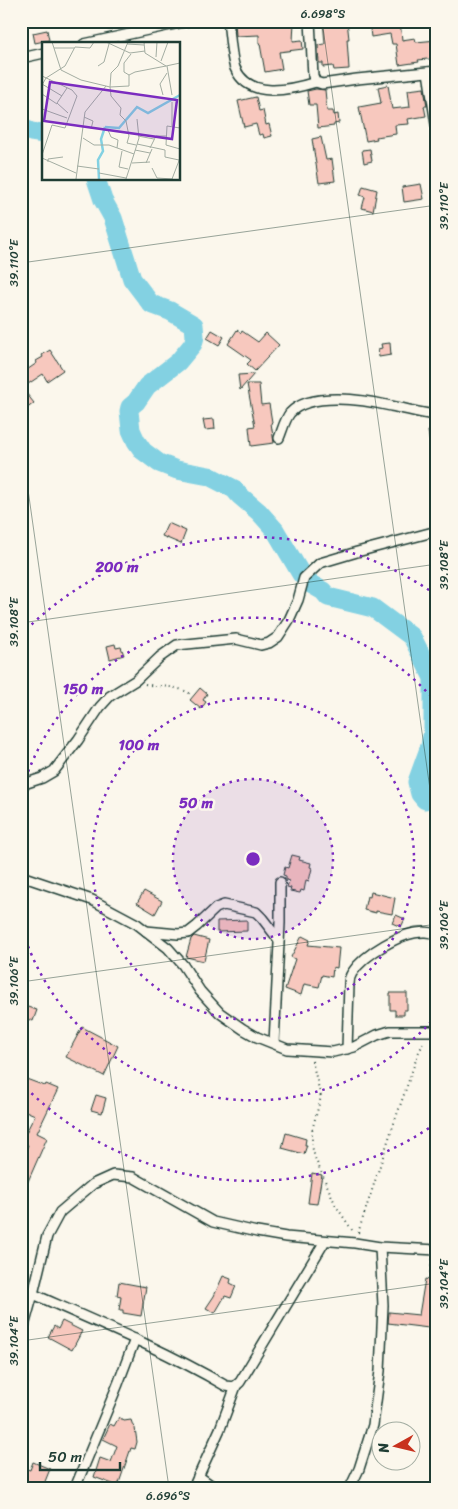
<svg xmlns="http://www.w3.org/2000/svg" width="458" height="1509" font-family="Sriracha,sans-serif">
  <rect width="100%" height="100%" fill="#fbf7ec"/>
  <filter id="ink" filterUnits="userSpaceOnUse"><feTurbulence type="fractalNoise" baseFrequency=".02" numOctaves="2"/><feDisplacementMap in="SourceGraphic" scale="10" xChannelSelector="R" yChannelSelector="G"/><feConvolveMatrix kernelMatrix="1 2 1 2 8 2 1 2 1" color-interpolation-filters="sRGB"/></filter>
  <g filter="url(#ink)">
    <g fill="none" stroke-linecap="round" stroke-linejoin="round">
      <!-- stream -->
      <polyline stroke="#5b969c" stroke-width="3" points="425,800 431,804 437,805"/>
      <!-- river -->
      <g stroke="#83d1e2" stroke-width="19">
        <polyline points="21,127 31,132 44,134"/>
        <polyline points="96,179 103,200 113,218 132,279 151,304 170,311 194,325 195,337 193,344 178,362 147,386 136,402 130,407 129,411 131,430 136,441 143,451 159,463 177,470 209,476 234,489 239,495 259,512 275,530 301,574 309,583 323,591 328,597 373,608 412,637 433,678 433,730 430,746 417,782 420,794 425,800"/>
      </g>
    </g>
    <!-- building -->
    <g fill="#f7c8be" stroke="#1f3d34">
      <polygon points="242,21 294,22 293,41 302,40 303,49 279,52 282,69 265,72 260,44 259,43 259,35 236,36 235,22"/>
      <polygon points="323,21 347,21 349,39 347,39 349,69 334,70 333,66 323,67 323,63 319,63 318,45 325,44"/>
      <polygon points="369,21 400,21 402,40 415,38 416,42 437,40 437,58 418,60 419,62 399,65 396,44 392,44 390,34 371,37"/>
      <polygon points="47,30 49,40 35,43 33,33"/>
      <polygon points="388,85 392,109 410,107 408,90 424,88 427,106 424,106 426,116 408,119 409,124 395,125 396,134 376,137 377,139 366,141 359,107 381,103 378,87"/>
      <polygon points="316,89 325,90 327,111 333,111 334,115 338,114 339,123 334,124 334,126 318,128 316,105 309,105 307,91"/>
      <polygon points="256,97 259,111 263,110 266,125 269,124 272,136 264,138 263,134 259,135 256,124 244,127 238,101"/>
      <polygon points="321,137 326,160 332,159 335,181 319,183 312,139"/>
      <polygon points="370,149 372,161 364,163 362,150"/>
      <polygon points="421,184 424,199 404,202 402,187"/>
      <polygon points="363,186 377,190 373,211 362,208 365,197 360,195"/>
      <polygon points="212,330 224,337 219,345 207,338"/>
      <polygon points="237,330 241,333 242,331 258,342 266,333 279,345 255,371 247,364 251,360 228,344"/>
      <polygon points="390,343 391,355 379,357 378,349 382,348 381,344"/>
      <polygon points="50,350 63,370 47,381 43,374 22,388 34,403 21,413 21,374 37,363 36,361 43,357 42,355"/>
      <polygon points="254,374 240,390 238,375"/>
      <polygon points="247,384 259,384 261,405 269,404 272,422 271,423 274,443 251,446 249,427 255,426"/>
      <polygon points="214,419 215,429 205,430 203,420"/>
      <polygon points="437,429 437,458 432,458 428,431"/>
      <polygon points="168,523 186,531 181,544 162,536"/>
      <polygon points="115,644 116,648 121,647 124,655 110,659 107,646"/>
      <polygon points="200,688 207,694 203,700 206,702 201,709 190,700"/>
      <polygon points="292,855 300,857 299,860 311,863 310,867 312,868 309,881 306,880 304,891 301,890 300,893 290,891 291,888 287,887 289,881 286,880 286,876 283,875 285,867 288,868"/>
      <polygon points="144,891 162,901 155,914 137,903"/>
      <polygon points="371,892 395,898 392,914 376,911 376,913 364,910 367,896 370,897"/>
      <polygon points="396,915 405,919 401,927 392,923"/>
      <polygon points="247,920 247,931 217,932 217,921"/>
      <polygon points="194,936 209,940 204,961 186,957 191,939"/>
      <polygon points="302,936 310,940 308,945 339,948 337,968 333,967 332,977 322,975 319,987 304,984 301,995 285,989 295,959 291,957"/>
      <polygon points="390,993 407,993 407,1010 404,1010 404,1015 395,1015 395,1010 390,1010"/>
      <polygon points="21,1005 37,1010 33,1021 21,1017"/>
      <polygon points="82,1027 118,1046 104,1076 66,1057"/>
      <polygon points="21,1077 45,1086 46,1084 58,1089 37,1133 47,1138 22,1195 21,1162 28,1145 21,1142 35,1115 21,1109"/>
      <polygon points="96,1095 106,1098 102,1113 91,1110"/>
      <polygon points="286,1133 306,1139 305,1145 307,1145 304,1154 282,1148"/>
      <polygon points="312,1173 322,1175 317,1204 308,1203"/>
      <polygon points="432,1259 437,1260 437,1329 388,1323 389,1312 419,1315 425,1279 429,1280"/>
      <polygon points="223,1276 231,1279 230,1283 236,1286 231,1298 225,1296 215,1313 206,1308 214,1296"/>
      <polygon points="119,1282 146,1287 141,1316 123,1313 123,1310 119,1310 121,1297 117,1296"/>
      <polygon points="62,1321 82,1331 72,1350 48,1337 54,1326 58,1329"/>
      <polygon points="119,1417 124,1421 131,1420 133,1426 135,1428 137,1442 135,1449 131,1448 118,1486 94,1477 100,1458 111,1462 117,1446 103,1439 110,1424 114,1426"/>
      <polygon points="33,1462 50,1469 44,1484 42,1483 40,1488 23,1488 25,1482 23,1480 27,1469 30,1470"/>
    </g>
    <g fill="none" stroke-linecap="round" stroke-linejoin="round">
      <!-- street casing -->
      <g stroke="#1f3d34" stroke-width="12">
        <g id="street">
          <path d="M228 21C230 34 231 57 235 68 249 100 290 90 316 82"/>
          <polyline points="310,21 313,76 316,82 322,84 357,79 437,71"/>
          <polyline points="84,44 189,21"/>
          <polyline points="26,57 44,53"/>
          <polyline points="428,72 437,131"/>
          <path d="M279 438C282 431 285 419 290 413 310 391 365 400 391 406 407 409 421 414 437 415"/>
          <polyline points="21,785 42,778 54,771 78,740 100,707 110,696 136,680 160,657 177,645 236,639 261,645 269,643 278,637 289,620 298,600 304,578 320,563 357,552 437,531"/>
          <polyline points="21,876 92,900 137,924 168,948 183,965 200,991 220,1013 243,1029 257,1037 287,1049 333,1052 354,1047 377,1035 390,1031 437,1031"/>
          <polyline points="146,931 178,934 188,933 197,926 216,908 224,905 256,912 262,918 279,940"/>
          <polyline points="274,1043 280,923 280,882"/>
          <path d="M347 1049 349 984C349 980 350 976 352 973 364 954 403 931 425 932 429 932 433 933 437 935"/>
          <path d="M33 1294C99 1323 164 1350 226 1386 233 1387 235 1387 240 1382L325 1241"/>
          <polyline points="21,1337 33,1294 47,1236 60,1212 93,1184 113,1175 133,1177 213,1222 257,1232 286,1237 355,1243 380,1247 437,1250"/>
          <polyline points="198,1476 215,1488"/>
          <polyline points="75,1488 118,1384 135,1339"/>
          <polyline points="193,1488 220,1429 236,1386"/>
          <polyline points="350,1488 359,1469 373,1425 380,1371 383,1305 380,1247"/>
        </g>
      </g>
      <!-- path -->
      <g stroke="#1f3d34" stroke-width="2" stroke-dasharray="1 4" stroke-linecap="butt">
        <path d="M145 684C162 688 173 684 191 694"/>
        <polyline points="312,1061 321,1097 312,1130 312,1146 315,1158 336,1206 354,1233"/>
        <polyline points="358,1233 391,1132 418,1054 425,1040"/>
      </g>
      <!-- street -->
      <use href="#street" stroke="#fbf7ec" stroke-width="9"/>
    </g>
  </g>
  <!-- ticks -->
  <path fill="none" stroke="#1f3d34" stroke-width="1" stroke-opacity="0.45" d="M322 21 437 839M21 263 437 205M21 440 169 1488M21 623 437 564M21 982 437 924M21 1341 437 1283"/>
  <!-- distance rings -->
  <circle cx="253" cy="859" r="80" fill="#7b2cbf" fill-opacity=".12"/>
  <g fill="none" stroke="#7b2cbf" stroke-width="2.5" stroke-dasharray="2.5 5">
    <circle cx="253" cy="859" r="80"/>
    <circle cx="253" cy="859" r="161"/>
    <path d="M436 1016A241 241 0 0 1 21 925M21 793A241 241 0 0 1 436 702"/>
    <path d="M435 1124A322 322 0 0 1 21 1083M21 635A322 322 0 0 1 435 594"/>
  </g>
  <!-- overview -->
  <g transform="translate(42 42)">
    <rect width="138" height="138" fill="#fbf7ec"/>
    <path fill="none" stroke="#83d1e2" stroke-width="2.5" d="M63 85 77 86 95 65 106 71 138 53M57 137 56 118 61 109 59 97 63 85"/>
    <path fill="none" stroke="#a3ada2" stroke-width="1" d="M10 0 19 28 39 38 68 45 87 44V33L93 30 124 24M64 0 88 11 103 9M102 0 103 11 124 24 138 21M85 2 102 3M12 6H32M114 15 115 0M119 19 126 0M56 24 62 20 67 2M125 24 130 53M87 33 82 30V21L89 12M0 34 30 48 35 54 23 86 10 83 0 113M0 42 20 54M0 43 4 36 23 24 33 5 48 6 52 0M68 45 69 54 79 66 78 73 84 79 87 94 85 101 94 103M68 45 69 31 76 24 86 0M25 46 15 61 26 71M0 52 15 62M121 53 118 42 125 31M0 67 25 76M42 75 51 79 49 87M130 84V60M138 86 125 84 124 103 138 107M66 88 69 95 76 98 75 106M96 94 112 97M41 96 52 103H67L92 112 84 137M95 102 123 108M108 106 114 94H124M93 108 108 111M123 108V115L137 118M80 109 77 125 86 127M92 112 97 96 95 77M0 116 34 131M6 120V117L21 115M90 121 108 120M104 121 110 107M35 124 57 127M110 126 115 136 131 137M57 131 84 136M34 137 43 70 64 44M130 137 138 116"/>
    <path fill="#7b2cbf" fill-opacity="0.15" stroke="#7b2cbf" stroke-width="2.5" d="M8 40 135 58 130 97 2 79Z"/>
    <rect width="138" height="138" fill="none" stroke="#1f3d34" stroke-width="2.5"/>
  </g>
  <circle cx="253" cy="859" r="8" fill="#7b2cbf" stroke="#fbf7ec" stroke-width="2.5"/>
  <g font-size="15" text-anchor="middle" font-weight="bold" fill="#7b2cbf" stroke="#fbf7ec" stroke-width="5" stroke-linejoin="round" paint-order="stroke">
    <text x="117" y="572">200 m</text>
    <text x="83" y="694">150 m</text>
    <text x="139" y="750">100 m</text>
    <text x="196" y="808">50 m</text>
  </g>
  <!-- margin -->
  <rect width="458" height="1509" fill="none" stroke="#fbf7ec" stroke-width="55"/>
  <!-- north arrow -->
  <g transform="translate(396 1446) rotate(262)"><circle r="24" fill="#fbf7ec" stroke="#a3ada2"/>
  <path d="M0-4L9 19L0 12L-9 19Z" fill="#c8321e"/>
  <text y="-8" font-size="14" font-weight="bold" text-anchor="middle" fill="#1f3d34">N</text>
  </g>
  <!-- scale -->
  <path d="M40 1462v8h80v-8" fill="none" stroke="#1f3d34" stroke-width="2.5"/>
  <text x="48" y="1462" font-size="15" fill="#1f3d34" stroke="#fbf7ec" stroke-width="4" paint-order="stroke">50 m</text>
  <rect x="28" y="28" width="402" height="1454" fill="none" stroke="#1f3d34" stroke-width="2"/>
  <g font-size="12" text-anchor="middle" fill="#1f3d34">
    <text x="323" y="18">6.698°S</text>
    <text transform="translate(444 206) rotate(-90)" y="4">39.110°E</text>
    <text transform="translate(14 263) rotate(-90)" y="4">39.110°E</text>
    <text transform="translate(444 565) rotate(-90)" y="4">39.108°E</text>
    <text transform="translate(14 622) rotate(-90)" y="4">39.108°E</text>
    <text transform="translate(444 925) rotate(-90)" y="4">39.106°E</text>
    <text transform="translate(14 981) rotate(-90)" y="4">39.106°E</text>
    <text transform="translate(444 1284) rotate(-90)" y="4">39.104°E</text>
    <text transform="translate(14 1341) rotate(-90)" y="4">39.104°E</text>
    <text x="168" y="1500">6.696°S</text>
  </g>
</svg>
